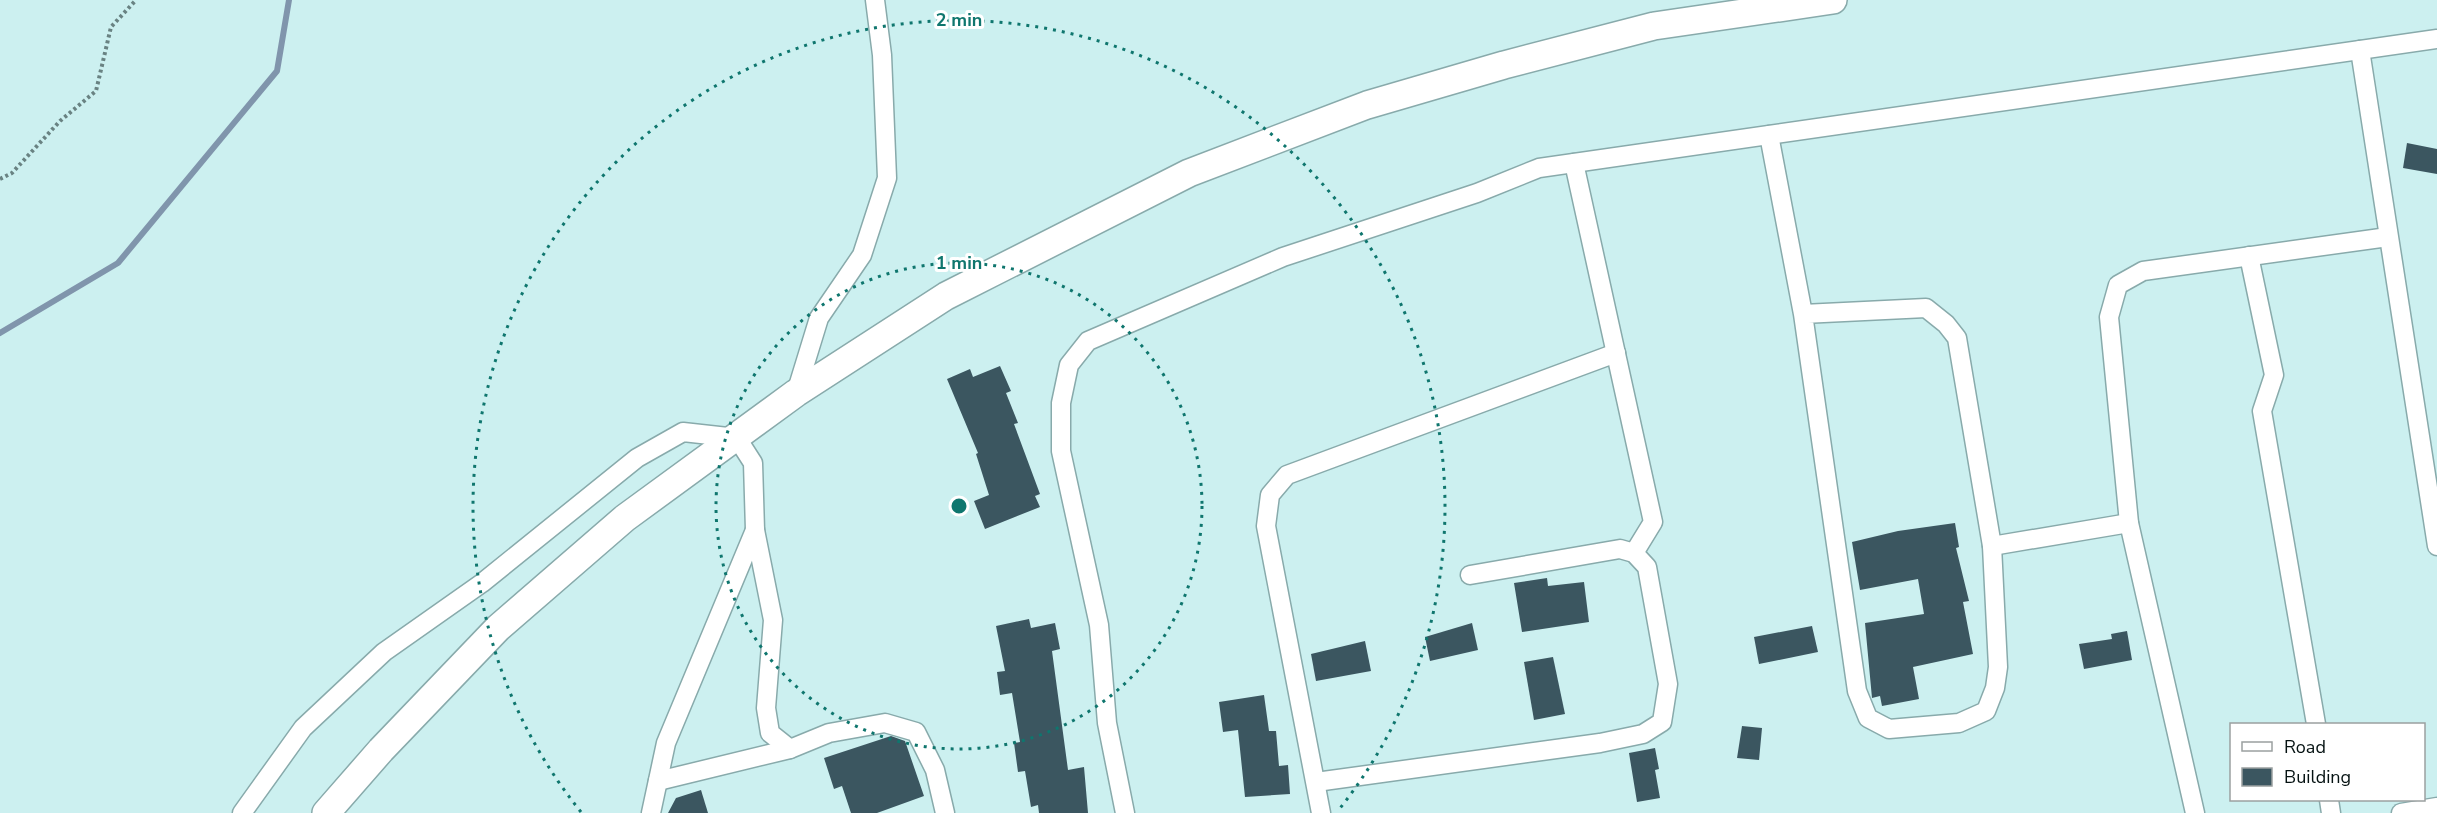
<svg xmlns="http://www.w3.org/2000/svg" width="2437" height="813" font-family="'Nunito Sans',sans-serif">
  <rect width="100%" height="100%" fill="#ccf0f0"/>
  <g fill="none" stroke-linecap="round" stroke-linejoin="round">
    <!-- stream -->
    <polyline stroke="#8095ac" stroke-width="6" points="0,333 118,263 277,71 289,0"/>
  </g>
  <!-- building -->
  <g fill="#3b5660">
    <polygon points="2407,143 2437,149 2437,174 2403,168"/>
    <polygon points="1000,366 1011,391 1006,393 1018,423 1014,424 1040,494 1035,496 1040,507 985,529 974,501 989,495 976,454 978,453 947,379 970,369 973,377"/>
    <polygon points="1955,523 1959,547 1956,548 1969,601 1963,602 1973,654 1913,667 1919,699 1882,706 1880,696 1872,698 1865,623 1924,614 1918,579 1860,590 1852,542 1898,531"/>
    <polygon points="1547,578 1548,586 1584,582 1589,622 1522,632 1514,583"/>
    <polygon points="1029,619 1031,628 1055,623 1060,649 1052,651 1068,770 1084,767 1088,813 1039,813 1038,805 1031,807 1025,771 1018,772 1014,743 1020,742 1012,693 1000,695 997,672 1005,671 996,626"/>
    <polygon points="1472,623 1478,650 1430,661 1425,637"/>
    <polygon points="1812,626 1818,652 1759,664 1754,637"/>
    <polygon points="2127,631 2132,660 2084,669 2079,644 2112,639 2111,634"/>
    <polygon points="1365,641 1371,671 1316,681 1311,654"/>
    <polygon points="1553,657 1565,714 1534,720 1524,662"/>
    <polygon points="1264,695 1269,731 1276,731 1279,766 1288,765 1290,794 1245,797 1238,730 1223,732 1219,702"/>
    <polygon points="1742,726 1762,728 1759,760 1737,758"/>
    <polygon points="891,736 905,741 924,796 877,813 851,813 842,786 834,789 824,758"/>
    <polygon points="1655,748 1659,769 1655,770 1660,798 1637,802 1629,753"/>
    <polygon points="701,790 708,813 668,813 676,798"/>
  </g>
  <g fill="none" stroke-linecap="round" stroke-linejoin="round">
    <!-- street casing -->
    <g stroke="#88aaab" stroke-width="21">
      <g id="street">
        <polyline points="2360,50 2437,546"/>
        <polyline points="1769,135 1803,314 1857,691 1868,718 1889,729 1959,723 1986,711 1995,688 1998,667 1992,546 1957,338 1946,324 1926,308 1803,314"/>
        <polyline points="1574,163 1653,522 1634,553"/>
        <polyline points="2249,256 2274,375 2262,411 2316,724"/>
        <polyline points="796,393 819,318 862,255 887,178 882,55 875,0"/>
        <polyline points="1992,546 2129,523"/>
        <polyline points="658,781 790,749 829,733 885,723 916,732 935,770 945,813"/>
        <polyline points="1316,782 1600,743 1643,734 1662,722 1668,684 1647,567 1634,553 1620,549 1470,575"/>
        <polyline points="2329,800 2331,813"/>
        <polyline points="242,813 303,728 384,652 482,583 637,458 683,432 737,438 753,463 755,530 773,620 766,708 770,733 790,749"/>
        <polyline points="651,813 666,743 755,530"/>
        <polyline points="1125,813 1107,723 1099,625 1061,451 1061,403 1069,365 1088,341 1283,257 1477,193 1539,168 2437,39"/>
        <polyline points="1321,813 1266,526 1270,495 1287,475 1616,353"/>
        <polyline points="2195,813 2129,523 2109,317 2118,285 2143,271 2388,237"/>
        <polyline points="2401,813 2437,807"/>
      </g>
    </g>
    <!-- primary casing -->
    <g stroke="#88aaab" stroke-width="30">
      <polyline id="primary" points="326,813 381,750 498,628 625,518 796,393 946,296 1189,173 1367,105 1504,65 1654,26 1833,0"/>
    </g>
    <!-- path -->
    <polyline stroke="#698282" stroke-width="4" stroke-dasharray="3 3" stroke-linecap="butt" points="0,179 12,173 60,121 96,91 111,27 136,0"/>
    <!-- street -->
    <use href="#street" stroke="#fff" stroke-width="18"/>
    <!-- primary -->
    <use href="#primary" stroke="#fff" stroke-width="27"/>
  </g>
  <!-- distance rings -->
  <g fill="none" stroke="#0f766e" stroke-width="3" stroke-dasharray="3 6">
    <circle cx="959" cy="506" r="243"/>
    <path d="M581 812A486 486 0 1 1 1337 812"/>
  </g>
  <circle cx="959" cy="506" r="9" fill="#0f766e" stroke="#fff" stroke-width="3"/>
  <g font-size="18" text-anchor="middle" font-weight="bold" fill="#0f766e" stroke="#fff" stroke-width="6" stroke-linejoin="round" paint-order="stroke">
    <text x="959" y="26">2 min</text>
    <text x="959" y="269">1 min</text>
  </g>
  <!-- legend -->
  <rect x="2230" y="723" width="195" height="78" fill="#ffffff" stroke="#9ba0a0" stroke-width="1.5"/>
  <rect x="2242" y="742" width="30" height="9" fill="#ffffff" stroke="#9ba0a0" stroke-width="1.5"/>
  <text x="2284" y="753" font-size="18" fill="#051212">Road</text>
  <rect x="2242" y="768" width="30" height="18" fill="#3b5660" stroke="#9ba0a0" stroke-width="1.5"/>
  <text x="2284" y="783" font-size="18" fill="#051212">Building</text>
</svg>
